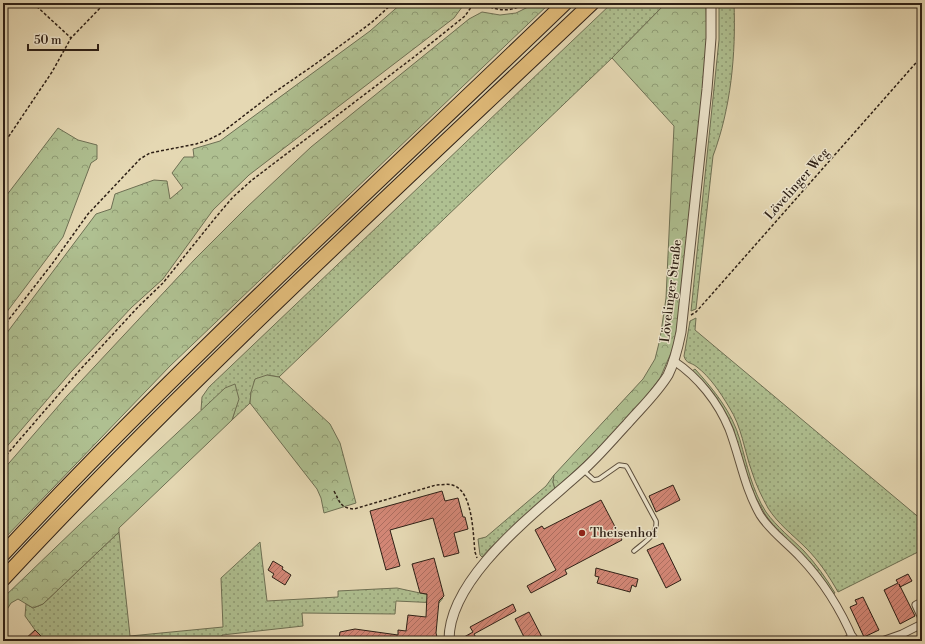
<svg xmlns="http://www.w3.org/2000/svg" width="925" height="644" font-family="'Libre Bodoni',serif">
  <defs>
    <pattern id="grass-dots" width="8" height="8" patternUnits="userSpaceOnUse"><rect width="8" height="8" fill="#afc091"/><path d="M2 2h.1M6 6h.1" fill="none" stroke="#8f9c75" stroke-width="1.8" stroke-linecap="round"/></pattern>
    <pattern id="forest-crowns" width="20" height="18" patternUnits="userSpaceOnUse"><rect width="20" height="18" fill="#afc091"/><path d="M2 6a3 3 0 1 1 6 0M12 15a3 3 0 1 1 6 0" fill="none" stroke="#8f9c75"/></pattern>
    <pattern id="building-hatch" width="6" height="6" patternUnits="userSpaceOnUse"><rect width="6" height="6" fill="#d38776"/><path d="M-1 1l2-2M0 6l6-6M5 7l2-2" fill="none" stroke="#ac6e60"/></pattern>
  </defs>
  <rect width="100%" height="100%" fill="#e5d8b3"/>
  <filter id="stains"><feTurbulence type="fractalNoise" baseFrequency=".005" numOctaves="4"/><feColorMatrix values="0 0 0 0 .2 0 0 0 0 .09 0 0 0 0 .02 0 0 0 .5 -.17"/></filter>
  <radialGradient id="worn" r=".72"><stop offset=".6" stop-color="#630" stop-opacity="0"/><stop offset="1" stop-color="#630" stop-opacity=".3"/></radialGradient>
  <!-- grass -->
  <g fill="url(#grass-dots)" stroke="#6e7054">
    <polygon points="612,3 666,3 612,58 279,377 267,375 251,392 250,403 232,420 235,410 201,410 202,397 209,387"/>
    <path d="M719 3H734C736 54 731 108 713 156L696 309 691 311 719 40Z"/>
    <path d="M696 318 695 330 922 520V550L838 592C829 576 819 561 806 548 793 535 778 524 768 508 762 497 756 485 752 472 744 450 742 427 729 407 720 392 710 377 697 367 691 362 686 364 684 356L690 321Z"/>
    <path d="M695 369C714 390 732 412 740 440 747 465 752 490 766 512 777 527 791 538 804 551 816 564 826 578 835 593L833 594 815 568 775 528 765 514 755 496 747 476 733 428 725 412 715 396 692 371Z"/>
    <polygon points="554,475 553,482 555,489 490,548 482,557 480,555 478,539 486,537 546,486"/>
    <polygon points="119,532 130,636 223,627 221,578 260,542 267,601 338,597 338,591 397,588 443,598 439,603 396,601 395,614 302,613 303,626 222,635 222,641 46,641 35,630 25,616 26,604 33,608 43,604"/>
  </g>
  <!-- forest -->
  <g fill="url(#forest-crowns)" stroke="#6e7054">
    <polygon points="402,3 465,3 454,18 249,175 213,210 163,279 132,307 71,372 3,451 3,338 96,214 111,209 115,194 154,180 167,181 170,199 183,188 172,173 184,157 194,157 193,149 220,141 370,31"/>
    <polygon points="533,3 550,3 170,366 3,540 3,470 67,396 195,259 247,207 311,147 469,19 482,12 500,15 516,13 530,6"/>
    <polygon points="666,3 706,3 707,40 703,92 677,327 674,346 660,378 644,399 595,452 555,489 553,482 554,475 643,379 655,359 660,339 666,298 674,126 612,58"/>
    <polygon points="58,128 78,140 97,145 97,159 91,163 63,237 3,317 3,200"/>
    <polygon points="267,375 279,377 330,424 340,443 356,503 324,513 321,498 317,489 250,403 251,392 255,379"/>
    <polygon points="235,384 239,399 232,420 119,528 119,532 43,604 33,608 18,599 11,603 3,616 3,598 79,525 225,388"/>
  </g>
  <!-- building -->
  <g fill="url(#building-hatch)" stroke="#2e2016">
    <polygon points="673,485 680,500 656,512 649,496"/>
    <polygon points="442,491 445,501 458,498 463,517 465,517 468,529 454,533 459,553 444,557 433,518 390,530 400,566 386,570 370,511"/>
    <polygon points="601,500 622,540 565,570 567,574 531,593 527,586 556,570 535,530 542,526 544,529"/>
    <polygon points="663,543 681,580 666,588 647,550"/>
    <polygon points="434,558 444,596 439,601 436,633 438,641 350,641 339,639 340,632 355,629 398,635 398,630 406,631 408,615 426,617 427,594 420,593 412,564"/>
    <polygon points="273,561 283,567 282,569 291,575 285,585 272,577 274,574 268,570"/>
    <polygon points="596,568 638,579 636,587 632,585 630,592 597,583 599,577 595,576"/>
    <polygon points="908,574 912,581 900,587 899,584 915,616 900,624 884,590 898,583 896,580"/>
    <polygon points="863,597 879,630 864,637 850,607 857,604 855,600"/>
    <polygon points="513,604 516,611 474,634 478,641 457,641 473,632 470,627"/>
    <polygon points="529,612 544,641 526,641 515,619"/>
    <polygon points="35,630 46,641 23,641"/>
  </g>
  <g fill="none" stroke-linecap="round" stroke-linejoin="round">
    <!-- service casing -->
    <g stroke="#5c4e3d" stroke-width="5.5">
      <path id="service" d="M584 471 594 480 599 479 619 465 626 466 628 469 656 521C658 535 643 543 634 551"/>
    </g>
    <!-- minor casing -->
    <g stroke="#5c4e3d" stroke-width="9">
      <g id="minor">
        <path d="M674 361C698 377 718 402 729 429 740 458 744 487 760 515 770 531 787 543 800 557 823 581 841 610 854 641"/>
        <polyline points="922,602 916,605 922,618"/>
        <polyline points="844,641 853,637"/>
        <polyline points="882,641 902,634 922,624"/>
      </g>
    </g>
    <!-- tertiary casing -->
    <g stroke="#5c4e3d" stroke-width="11">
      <path id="tertiary" d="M449 641C448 577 538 511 581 472 598 457 612 440 627 424 641 408 657 393 668 375 675 361 678 347 681 332L707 89 711 38V3"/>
    </g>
    <!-- motorway casing -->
    <g stroke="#2e2016" stroke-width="16">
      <g id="motorway">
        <path d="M3 554C182 362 376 185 565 3"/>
        <path d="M3 579C190 378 393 192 592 3"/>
      </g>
    </g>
    <!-- path -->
    <g stroke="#2e2016" stroke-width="1.5" stroke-dasharray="3 2" stroke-linecap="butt">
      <polyline points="33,3 71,38 105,3"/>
      <path d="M481 3C496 11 511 13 526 3"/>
      <polyline points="3,145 52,72 71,38"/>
      <polyline points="691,315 696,312 922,56"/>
      <polyline points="3,327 52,264 88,214 140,159 150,153 196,144 208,140 220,134 272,94 314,65 371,23 393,3"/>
      <polyline points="3,459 78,372 138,307 163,283 216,217 233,197 252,180 414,57 465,16 474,3"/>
      <path d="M334 491C340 502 340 508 354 509L436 485C442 485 449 483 455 486 473 494 473 535 475 552L477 558"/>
    </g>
    <!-- service -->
    <use href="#service" stroke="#eee6ce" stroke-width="3.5"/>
    <!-- minor -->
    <use href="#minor" stroke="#eee6ce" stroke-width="7"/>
    <!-- tertiary -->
    <use href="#tertiary" stroke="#eee6ce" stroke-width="9"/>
    <!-- motorway -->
    <use href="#motorway" stroke="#e2bc7a" stroke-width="14"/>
  </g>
  <!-- markers -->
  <circle fill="#8f2418" stroke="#eee6ce" stroke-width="1.5" cx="582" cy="533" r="4"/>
  <g text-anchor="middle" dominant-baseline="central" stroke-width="3" stroke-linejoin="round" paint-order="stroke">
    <!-- street labels -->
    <g font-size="13" fill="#2e2016" stroke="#eee6ce">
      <text transform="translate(797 184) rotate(-49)">Lövelinger Weg</text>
      <text transform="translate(671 291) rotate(-83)">Lövelinger Straße</text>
    </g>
    <!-- poi labels -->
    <g font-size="13" fill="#2e2016" stroke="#eee6ce" text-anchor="start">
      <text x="590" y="533">Theisenhof</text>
    </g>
  </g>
  <!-- margin -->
  <rect width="925" height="644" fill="none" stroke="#e5d8b3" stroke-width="16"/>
  <rect x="4" y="4" width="917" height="636" fill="none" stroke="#2e2016" stroke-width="2"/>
  <rect x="8" y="8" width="909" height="628" fill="none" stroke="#2e2016"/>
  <!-- scale -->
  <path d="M28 44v6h70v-6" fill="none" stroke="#2e2016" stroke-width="2"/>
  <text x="34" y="44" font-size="12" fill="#2e2016" stroke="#eee6ce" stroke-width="3" paint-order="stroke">50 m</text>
  <rect width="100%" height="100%" filter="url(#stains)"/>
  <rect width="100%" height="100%" fill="url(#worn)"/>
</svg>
